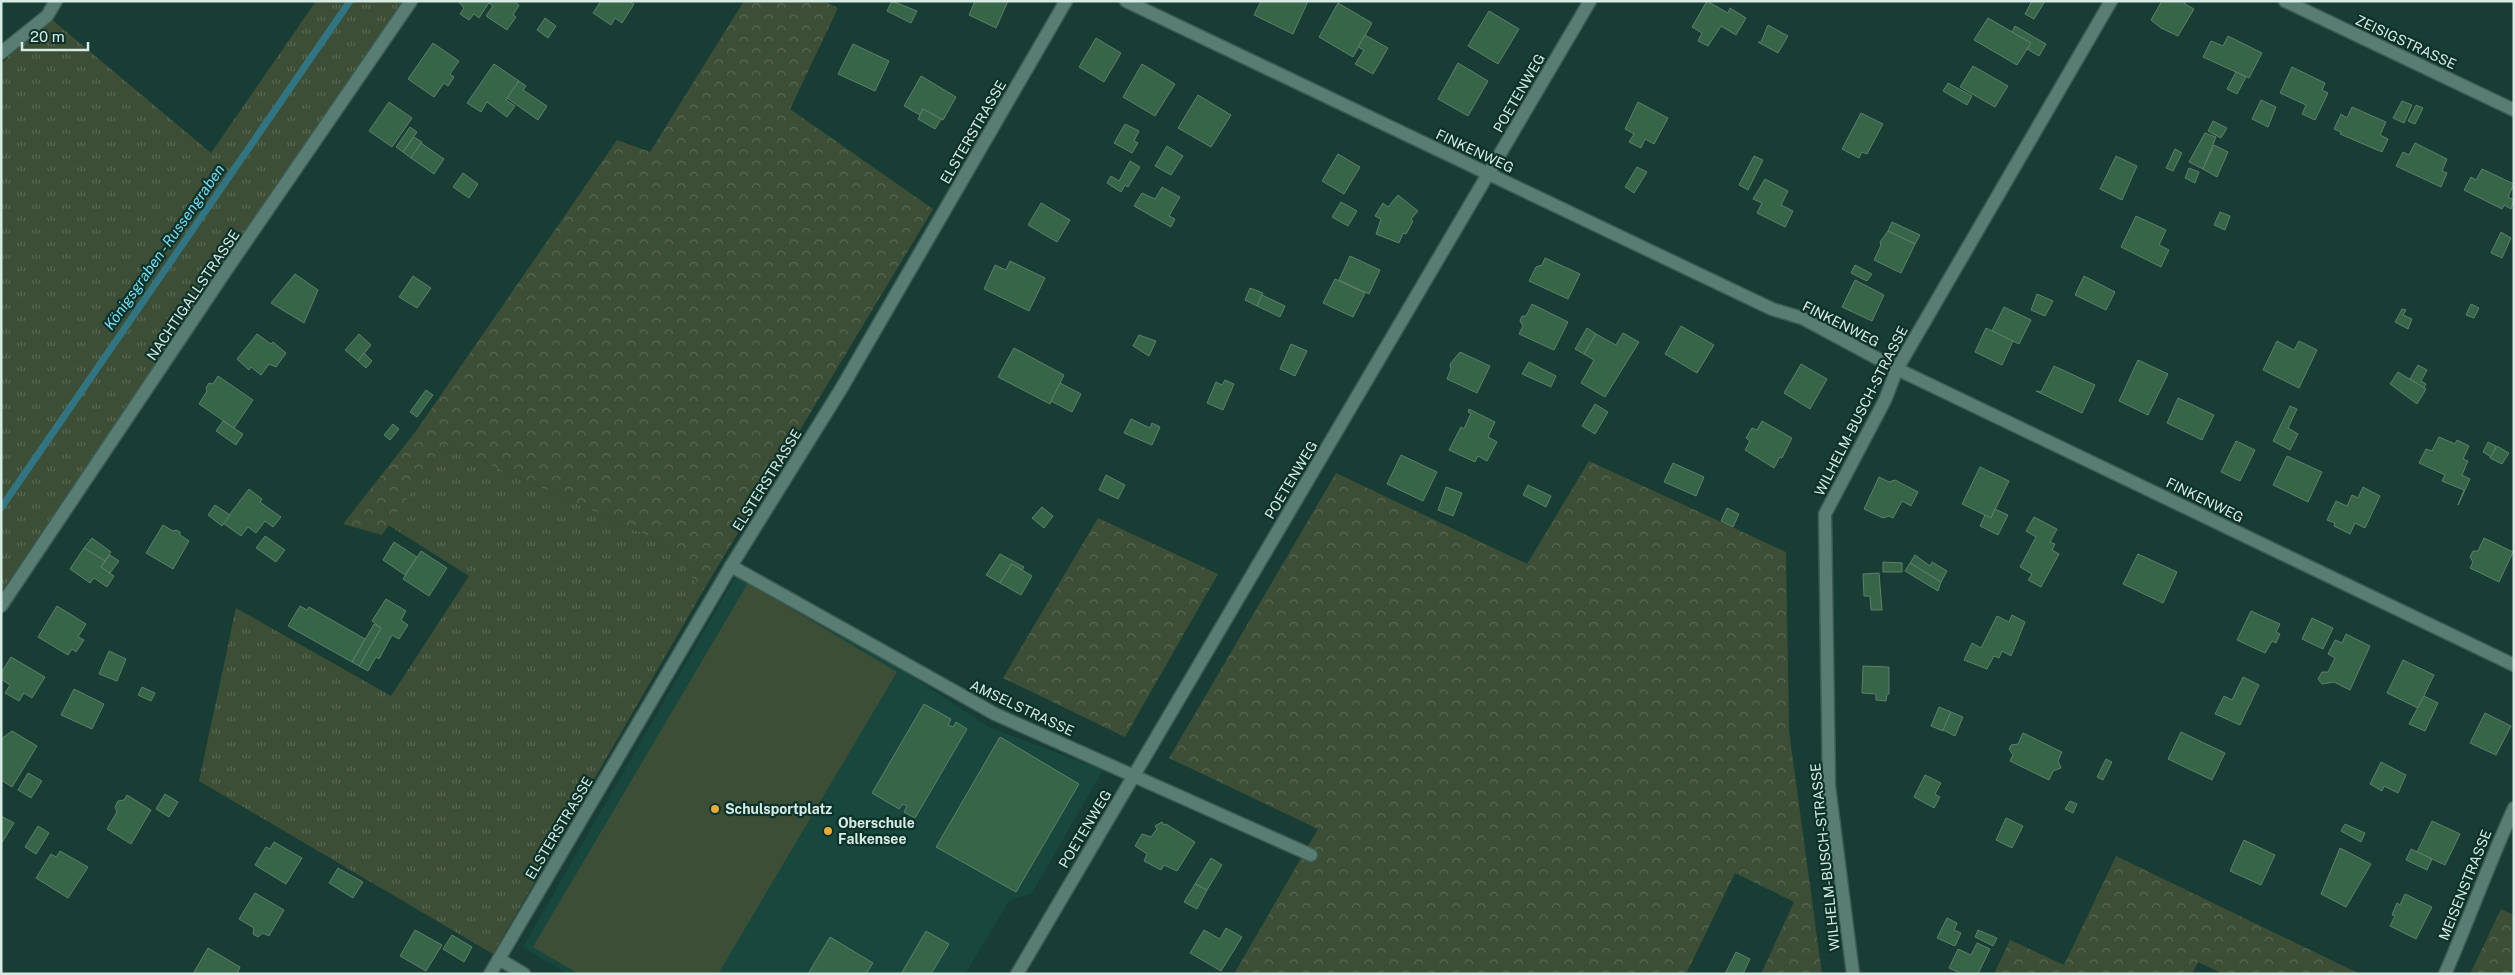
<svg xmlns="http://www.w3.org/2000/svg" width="2515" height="975" font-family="'Public Sans',sans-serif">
  <defs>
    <pattern id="grass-tufts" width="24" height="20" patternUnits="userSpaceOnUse" patternTransform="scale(1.25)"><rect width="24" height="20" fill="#3d4e36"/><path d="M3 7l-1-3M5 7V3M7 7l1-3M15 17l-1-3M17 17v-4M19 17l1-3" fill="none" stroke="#586853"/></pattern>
    <pattern id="forest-crowns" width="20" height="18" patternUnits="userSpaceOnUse" patternTransform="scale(1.25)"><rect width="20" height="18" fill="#3d4e36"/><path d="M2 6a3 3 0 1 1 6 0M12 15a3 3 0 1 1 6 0" fill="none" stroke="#586853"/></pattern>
  </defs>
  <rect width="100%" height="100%" fill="#183d34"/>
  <!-- built -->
  <polygon fill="#18483d" points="736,576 899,668 989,727 1103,770 1032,893 1009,901 965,974 568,974 523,947"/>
  <!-- grass -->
  <g fill="url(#grass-tufts)">
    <polygon points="316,1 402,1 1,592 1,64 50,18 211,153"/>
    <polygon points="444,444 660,541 703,591 493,954 199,781 236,608 391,696 469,576 388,525"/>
  </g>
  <!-- forest -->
  <g fill="url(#forest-crowns)">
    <polygon points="744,1 823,1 838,8 790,109 933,209 703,591 660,541 444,444 382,535 343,524 416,431 617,140 650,152"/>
    <polygon points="1589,461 1786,552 1789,731 1822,974 1761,974 1794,902 1735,873 1686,974 1234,974 1318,829 1169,758 1336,473 1527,564"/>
    <polygon points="1098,518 1218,574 1125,737 1003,678"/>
    <polygon points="2116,856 2360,974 2223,974 2198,962 2192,974 1994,974 2010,940 2064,965"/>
    <polygon points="2501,909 2514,915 2514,974 2470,974"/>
  </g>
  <!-- garden -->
  <polygon fill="#3d4e36" points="748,583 897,672 718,974 579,974 533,947"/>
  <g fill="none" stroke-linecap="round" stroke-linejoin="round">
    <!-- stream -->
    <polyline stroke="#317482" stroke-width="7" points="1,508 350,1"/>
  </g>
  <!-- building -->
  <g fill="#366548" stroke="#617f6b">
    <polygon points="458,1 490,1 479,18 474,14 469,20 460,14 464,8"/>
    <polygon points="490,1 514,1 519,5 513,15 516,17 507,30 486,16 493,6 489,3"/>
    <polygon points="601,1 629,1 634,4 622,23 615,18 611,25 593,13"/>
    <polygon points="892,1 917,11 911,23 887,11"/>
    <polygon points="975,1 1008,1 996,28 969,15"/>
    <polygon points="1261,1 1308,1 1293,34 1254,15"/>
    <polygon points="1707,1 1728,13 1730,8 1746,18 1736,35 1721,26 1708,46 1698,41 1702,33 1692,27"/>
    <polygon points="2032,1 2045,1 2034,19 2025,14"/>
    <polygon points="2162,1 2185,1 2185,4 2194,9 2178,36 2161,28 2151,20"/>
    <polygon points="1338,3 1372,23 1353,57 1319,37"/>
    <polygon points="1489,11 1519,29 1498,64 1468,46"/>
    <polygon points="545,18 556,26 548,38 537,30"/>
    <polygon points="1988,18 2031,43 2017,65 1974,40"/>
    <polygon points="1768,25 1788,36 1778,53 1758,42 1761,42"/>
    <polygon points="2015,26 2046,44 2039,56 2027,49 2031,43 2012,32"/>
    <polygon points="1365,35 1388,48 1373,74 1355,64 1364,50 1358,47"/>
    <polygon points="2228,36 2262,53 2249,78 2203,57 2211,41 2223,46"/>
    <polygon points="1096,38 1121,53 1104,82 1079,67"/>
    <polygon points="433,43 459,61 450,74 454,77 448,86 444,83 434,97 408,79"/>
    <polygon points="853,44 889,61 875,91 838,74"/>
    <polygon points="1458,63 1488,81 1468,116 1438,99"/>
    <polygon points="494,64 519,81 506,100 515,106 507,117 487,102 481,112 467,103"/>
    <polygon points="1142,64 1175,84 1155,116 1123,97"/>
    <polygon points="1973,66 2008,86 1995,107 1960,87"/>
    <polygon points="2292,67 2325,83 2322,90 2328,93 2315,120 2302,114 2306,105 2280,93"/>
    <polygon points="2236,72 2246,77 2237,94 2227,89"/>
    <polygon points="921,76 956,97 943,120 923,109 920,115 904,106"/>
    <polygon points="519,81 526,86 523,90 547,106 538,120 507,98"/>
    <polygon points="1948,83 1972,96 1967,105 1943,91"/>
    <polygon points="1198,95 1231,115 1211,147 1178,128"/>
    <polygon points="2261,100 2276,107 2268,127 2252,119"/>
    <polygon points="2402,101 2412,105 2404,123 2393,118"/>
    <polygon points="389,102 412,118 392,147 369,131"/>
    <polygon points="1638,102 1668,118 1654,144 1645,139 1641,148 1629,142 1634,134 1625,129"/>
    <polygon points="2416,105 2423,108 2415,124 2408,121"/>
    <polygon points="2352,107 2386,122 2380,135 2388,139 2382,152 2340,134 2341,132 2334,129 2341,114 2347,118"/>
    <polygon points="923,109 941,119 935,129 918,119"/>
    <polygon points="1861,113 1883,124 1867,154 1862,152 1859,158 1842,149"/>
    <polygon points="2213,121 2227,128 2221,138 2208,131"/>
    <polygon points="1125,124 1139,131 1134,141 1138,143 1132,153 1114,143"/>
    <polygon points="410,127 417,132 403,152 396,147"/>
    <polygon points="2205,133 2216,137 2203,169 2189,162"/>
    <polygon points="414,137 422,142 411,158 403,152"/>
    <polygon points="421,143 444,159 434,174 411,158"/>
    <polygon points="2415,143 2447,159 2442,171 2447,173 2441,187 2396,166 2403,152 2409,155"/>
    <polygon points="2214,145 2228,152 2217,177 2203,169"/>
    <polygon points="1167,146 1183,156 1171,175 1155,166"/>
    <polygon points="2175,149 2182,153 2173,171 2166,168"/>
    <polygon points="1338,154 1360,167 1344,194 1322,181"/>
    <polygon points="1754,156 1763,160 1748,190 1739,185"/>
    <polygon points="2116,156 2137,166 2122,200 2100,189"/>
    <polygon points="1130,161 1140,167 1128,187 1125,185 1121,192 1107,183 1111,176 1119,181"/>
    <polygon points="1637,167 1647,172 1634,193 1625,187"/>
    <polygon points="2189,168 2199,172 2195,183 2185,178"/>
    <polygon points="2482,169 2514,184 2508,197 2514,200 2511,209 2504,205 2502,209 2464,190 2471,177 2476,180"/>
    <polygon points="463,173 478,184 469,198 453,187"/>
    <polygon points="1765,179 1788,191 1781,205 1793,211 1785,227 1757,213 1762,203 1753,199"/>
    <polygon points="1162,187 1180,197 1169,216 1175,219 1171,227 1134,206 1142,193 1155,199"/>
    <polygon points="1398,195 1418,211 1411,219 1413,221 1406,234 1403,233 1399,243 1376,234 1381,219 1375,216 1383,203 1388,207"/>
    <polygon points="1341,202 1357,211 1348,226 1332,217"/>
    <polygon points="1041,203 1070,220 1057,242 1028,225"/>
    <polygon points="2220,212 2230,216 2225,230 2214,225"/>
    <polygon points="2136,216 2166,230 2159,245 2169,250 2161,267 2121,247"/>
    <polygon points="1892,222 1920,235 1915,244 1888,231"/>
    <polygon points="1888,231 1915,244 1901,273 1874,260 1881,245 1880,242"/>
    <polygon points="2501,232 2511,238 2502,258 2491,253"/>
    <polygon points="1350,256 1380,270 1369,294 1339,280"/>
    <polygon points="1545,258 1580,274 1568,299 1529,281 1536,267 1542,265"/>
    <polygon points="1010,261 1045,278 1029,311 984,289 995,265 1006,270"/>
    <polygon points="1855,265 1872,274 1867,281 1851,273"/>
    <polygon points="295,274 318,290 304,323 271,303"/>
    <polygon points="413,276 431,288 417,308 399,297"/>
    <polygon points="2084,276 2115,292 2106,310 2075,295"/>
    <polygon points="1335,279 1365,293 1353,317 1323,303"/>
    <polygon points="1855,280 1884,295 1872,321 1842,307"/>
    <polygon points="1250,288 1263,293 1257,306 1245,300"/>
    <polygon points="2037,294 2053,301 2045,316 2031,310"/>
    <polygon points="1262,295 1285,306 1280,317 1257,306"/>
    <polygon points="1532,304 1568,322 1554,350 1519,334 1523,326 1520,321 1522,316 1526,316"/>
    <polygon points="2471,304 2479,308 2474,318 2466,315"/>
    <polygon points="2004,307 2031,320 2019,344 1992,331"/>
    <polygon points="2402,309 2406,310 2403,315 2412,319 2408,329 2395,322"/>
    <polygon points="1681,326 1714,345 1697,373 1665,354"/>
    <polygon points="1587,328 1596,334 1584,354 1575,349"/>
    <polygon points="1986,328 2013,341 2002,365 1975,352"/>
    <polygon points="1623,333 1639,342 1605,397 1581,383 1594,360 1584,354 1596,334 1616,345"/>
    <polygon points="257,334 271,344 273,342 286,353 276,367 269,364 261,375 251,367 249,370 237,359"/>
    <polygon points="359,334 371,345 358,361 345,350"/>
    <polygon points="1139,335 1156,341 1149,356 1133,346"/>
    <polygon points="2277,341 2294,350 2299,341 2317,350 2299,388 2263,370"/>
    <polygon points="1291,344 1307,351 1295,376 1280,369"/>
    <polygon points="1014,348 1064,375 1050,404 998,377"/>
    <polygon points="1460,352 1490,366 1477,393 1447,379 1451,369 1450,364"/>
    <polygon points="364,353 372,361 366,368 358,361"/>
    <polygon points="2138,360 2168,374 2148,415 2119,401"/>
    <polygon points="1529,362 1556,376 1551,387 1522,374"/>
    <polygon points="1801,364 1827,379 1810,409 1784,393"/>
    <polygon points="2418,365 2427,370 2421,381 2426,384 2424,388 2410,379"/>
    <polygon points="2054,366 2095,385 2082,413 2036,391 2041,392"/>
    <polygon points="2398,372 2426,389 2417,404 2390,384"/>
    <polygon points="218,376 253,400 234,428 199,404 207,391 206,388 209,383 213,384"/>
    <polygon points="1225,380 1234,384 1223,410 1207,403 1216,382 1222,385"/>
    <polygon points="1060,383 1081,394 1072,412 1051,401"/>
    <polygon points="426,390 433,395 417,417 410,412"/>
    <polygon points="2178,398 2214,415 2202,440 2167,423"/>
    <polygon points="1595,404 1608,412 1595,434 1582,426"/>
    <polygon points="2290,406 2297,409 2288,428 2298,434 2290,450 2273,441"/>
    <polygon points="1469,409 1495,422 1488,437 1497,442 1487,461 1478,456 1475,462 1449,450 1461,427 1464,429 1471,413 1468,412"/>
    <polygon points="1131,419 1150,428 1152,423 1160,427 1152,445 1124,433"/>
    <polygon points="223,421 243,434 236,445 216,431"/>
    <polygon points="1762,421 1792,438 1782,458 1780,457 1774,468 1745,450 1750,441 1746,438 1752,428 1757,430"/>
    <polygon points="393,424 399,429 390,440 384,435"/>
    <polygon points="2439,437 2455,444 2457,440 2469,446 2463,459 2468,461 2462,475 2470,479 2458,505 2464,490 2442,481 2445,475 2419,463 2426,449 2432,451"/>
    <polygon points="2236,441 2255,450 2240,481 2221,472"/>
    <polygon points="2488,442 2496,446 2491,457 2483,452"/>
    <polygon points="2497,446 2509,453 2502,464 2490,458"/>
    <polygon points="1401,455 1437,472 1423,501 1387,484"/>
    <polygon points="2287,456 2322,472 2308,502 2273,485"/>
    <polygon points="1673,463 1704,477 1696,496 1664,482"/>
    <polygon points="1980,467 2009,481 1991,518 1962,504"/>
    <polygon points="1106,475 1125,485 1118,499 1099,490"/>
    <polygon points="1879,477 1889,482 1895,480 1918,492 1911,506 1902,501 1893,518 1889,516 1883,518 1864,509"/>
    <polygon points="1528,485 1551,496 1546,507 1523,495"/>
    <polygon points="1446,487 1462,493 1453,516 1438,510"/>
    <polygon points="2363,487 2380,496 2365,528 2355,523 2350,534 2334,526 2335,523 2327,520 2336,501 2347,506 2352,495 2358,498"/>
    <polygon points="249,489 262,499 260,502 281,517 273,527 265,521 256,533 248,527 241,536 223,523"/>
    <polygon points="215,505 230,515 222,526 208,515"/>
    <polygon points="1042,507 1053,516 1044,528 1032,518"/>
    <polygon points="1727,508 1739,514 1733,527 1721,521"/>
    <polygon points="1995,509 2008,515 1998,535 1980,526 1985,515 1991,518"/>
    <polygon points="2034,517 2057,529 2050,542 2055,544 2052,550 2059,554 2041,587 2028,580 2032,574 2020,567 2036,537 2026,531"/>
    <polygon points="163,525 173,531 176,530 180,532 180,535 189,541 173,569 146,553"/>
    <polygon points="265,536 285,550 276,562 256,548"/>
    <polygon points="92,538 111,552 105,561 84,548"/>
    <polygon points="2484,538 2513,552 2499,582 2470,568 2473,562 2470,557 2473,551 2478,551"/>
    <polygon points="394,542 417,557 405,575 383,560"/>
    <polygon points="84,548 105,561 101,567 114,576 107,587 94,578 90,583 70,569"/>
    <polygon points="421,551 447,568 429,596 403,579"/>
    <polygon points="1000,554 1024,567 1022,570 1012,564 1000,583 986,575"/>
    <polygon points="2138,554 2177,572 2163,603 2123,584"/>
    <polygon points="110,555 119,561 110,573 101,567"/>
    <polygon points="1915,555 1930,566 1932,562 1947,571 1941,582 1910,563"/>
    <polygon points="1883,562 1902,563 1902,572 1883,572"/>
    <polygon points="1910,563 1941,582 1938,591 1905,571"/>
    <polygon points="1012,564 1032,576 1021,595 1000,583"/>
    <polygon points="1879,573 1882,610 1871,610 1870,596 1864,596 1863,574"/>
    <polygon points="386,599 406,611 401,620 408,625 399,639 392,635 379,659 376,657 368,671 359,666 381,628 372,621"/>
    <polygon points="57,606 86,624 78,637 84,640 76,652 72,649 68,655 38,637"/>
    <polygon points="300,606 307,610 309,607 365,639 352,662 288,626"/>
    <polygon points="2251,611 2280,624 2276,632 2280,634 2276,643 2272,641 2265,653 2237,640"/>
    <polygon points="2012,615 2025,622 2011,656 2002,651 1999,658 1994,656 1987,669 1964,660 1972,643 1981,648 1997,616 2009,622"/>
    <polygon points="2312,618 2333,628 2323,649 2302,639"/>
    <polygon points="374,624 381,628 359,666 352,662"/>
    <polygon points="2346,634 2370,646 2350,690 2334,682 2322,684 2318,679 2322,672 2328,672 2335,658 2328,654 2335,640 2342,643"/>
    <polygon points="109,651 126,659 117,681 99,674"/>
    <polygon points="11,657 45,677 32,698 24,693 19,701 5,693 10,685 1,679 1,673"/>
    <polygon points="2403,660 2434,675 2418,708 2387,693"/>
    <polygon points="1863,666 1889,667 1889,694 1887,694 1886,701 1876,700 1876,694 1862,693"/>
    <polygon points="2243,677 2259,685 2240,725 2215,714 2224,696 2232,700"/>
    <polygon points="142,687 155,693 151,701 138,695"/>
    <polygon points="74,689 104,704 92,729 61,715"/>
    <polygon points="2424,696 2438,703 2425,731 2409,724"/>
    <polygon points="924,704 951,719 948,725 953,727 956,722 967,729 915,818 904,812 907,806 903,804 899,809 872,793"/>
    <polygon points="1939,707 1951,712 1943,731 1931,726"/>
    <polygon points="1951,712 1963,717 1955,736 1943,730"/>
    <polygon points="2485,713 2511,726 2496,755 2470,743"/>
    <polygon points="12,731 37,746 12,787 1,780 1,739"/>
    <polygon points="2181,732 2225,753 2212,780 2168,759"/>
    <polygon points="2023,733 2062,752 2058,761 2061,768 2053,771 2049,780 2010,761 2013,755 2009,749 2011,745 2018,744"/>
    <polygon points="1000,737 1079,784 1016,892 936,847"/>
    <polygon points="2106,759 2112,762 2103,780 2097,777"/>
    <polygon points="2381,762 2406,775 2398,793 2384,786 2382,791 2370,784"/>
    <polygon points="28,773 42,781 31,798 18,790"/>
    <polygon points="1925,775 1941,783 1935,794 1940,797 1934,808 1914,797"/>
    <polygon points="165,794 178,802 169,817 156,809"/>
    <polygon points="127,795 151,810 131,844 107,829 117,812 115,807 118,801 124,800"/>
    <polygon points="2070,801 2077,804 2073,813 2065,809"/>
    <polygon points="1,816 14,823 1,844"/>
    <polygon points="2006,818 2023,826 2012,848 1996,840"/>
    <polygon points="2432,821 2460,834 2445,865 2417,852"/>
    <polygon points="1162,822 1164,825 1166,824 1195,842 1177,871 1164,865 1161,870 1144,861 1147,854 1135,846 1142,834 1151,837 1157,829 1155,826"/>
    <polygon points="2345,824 2365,833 2361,842 2341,831"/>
    <polygon points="38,826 49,833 36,854 25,847"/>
    <polygon points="2244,840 2275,855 2261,885 2230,871"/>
    <polygon points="274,842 302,858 286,884 255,865 266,847 270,849"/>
    <polygon points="2340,848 2371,864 2346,907 2321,894"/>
    <polygon points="2411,849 2432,859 2427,870 2406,860"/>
    <polygon points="60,851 88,867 68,898 36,878 51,854 56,857"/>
    <polygon points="1211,858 1222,865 1207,890 1195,884"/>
    <polygon points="338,868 363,882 353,898 329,883"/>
    <polygon points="1195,884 1207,890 1197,909 1184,902"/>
    <polygon points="255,893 284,910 269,936 263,933 258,937 253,934 254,928 239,919"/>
    <polygon points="2405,894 2432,907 2416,939 2390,926 2395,916 2392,915 2397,903 2400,905"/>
    <polygon points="1947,918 1957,923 1954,930 1961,933 1955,946 1937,938"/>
    <polygon points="1226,928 1242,937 1221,971 1190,953 1204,930 1220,939"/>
    <polygon points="415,930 442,945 426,971 400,956"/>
    <polygon points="1978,930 1997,938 1993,946 1975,937"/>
    <polygon points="926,931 949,944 931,974 901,974"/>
    <polygon points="452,935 472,947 464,962 443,949"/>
    <polygon points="830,937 873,963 866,974 808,974"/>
    <polygon points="1977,943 1990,949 1978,974 1962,974 1949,968 1958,949 1971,955"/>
    <polygon points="208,948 240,967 237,974 193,974"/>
    <polygon points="1736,952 1750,959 1743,974 1725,974"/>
  </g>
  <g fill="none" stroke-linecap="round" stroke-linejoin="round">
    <!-- street casing -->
    <g stroke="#3c5b54" stroke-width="15">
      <g id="street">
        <polyline points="1126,1 1772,309 1802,318 1897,369 2514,665"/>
        <polyline points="2285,1 2514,110"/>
        <polyline points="1,53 47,16 56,1"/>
        <polyline points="731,566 995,714 1311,855"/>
        <polyline points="1,606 229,266 411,1"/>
        <polyline points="499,959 524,974"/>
        <polyline points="490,974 731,566 841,389 1066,1"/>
        <polyline points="1017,974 1590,1"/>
        <polyline points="1853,974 1829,786 1825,514 1885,400 1897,369 2111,1"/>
        <path d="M2445 974C2469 919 2489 863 2514 808"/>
      </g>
    </g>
    <!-- street -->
    <use href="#street" stroke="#587e73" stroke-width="12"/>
  </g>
  <!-- markers -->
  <g fill="#e9ab38" stroke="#0c322a" stroke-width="2">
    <circle cx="715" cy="809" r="5"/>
    <circle cx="828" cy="831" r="5"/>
  </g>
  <g text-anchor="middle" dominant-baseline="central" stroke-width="4.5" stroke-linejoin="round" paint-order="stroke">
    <!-- street labels -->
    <g font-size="14" fill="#d7ebe5" stroke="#0c322a">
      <text transform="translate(2406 42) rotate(25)">ZEISIGSTRASSE</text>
      <text transform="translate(1519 93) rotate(-60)">POETENWEG</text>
      <text transform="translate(973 132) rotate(-60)">ELSTERSTRASSE</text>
      <text transform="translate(1475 151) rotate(25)">FINKENWEG</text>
      <text transform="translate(193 295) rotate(-56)">NACHTIGALLSTRASSE</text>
      <text transform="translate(1841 324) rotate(27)">FINKENWEG</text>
      <text transform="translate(1861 411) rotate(-63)">WILHELM-BUSCH-STRASSE</text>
      <text transform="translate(767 480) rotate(-58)">ELSTERSTRASSE</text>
      <text transform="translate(1291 480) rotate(-59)">POETENWEG</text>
      <text transform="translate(2205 500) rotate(26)">FINKENWEG</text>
      <text transform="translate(1022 708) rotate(25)">AMSELSTRASSE</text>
      <text transform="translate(559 828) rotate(-59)">ELSTERSTRASSE</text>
      <text transform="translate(1085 829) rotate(-59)">POETENWEG</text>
      <text transform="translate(1825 857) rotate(-96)">WILHELM-BUSCH-STRASSE</text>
      <text transform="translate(2465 885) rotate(-68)">MEISENSTRASSE</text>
    </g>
    <!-- poi labels -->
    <g font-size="14" font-weight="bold" fill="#d7ebe5" stroke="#0c322a" text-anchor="start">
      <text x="725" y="809">Schulsportplatz</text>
      <text x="838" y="823">Oberschule<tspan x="838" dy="16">Falkensee</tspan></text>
    </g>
    <!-- water labels -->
    <g font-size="15" font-style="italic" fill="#76ddf3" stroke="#0c322a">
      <text transform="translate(164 247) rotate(-55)">Königsgraben - Russengraben</text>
    </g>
  </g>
  <!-- border -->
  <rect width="2515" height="975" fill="none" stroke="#d7ebe5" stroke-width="5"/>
  <!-- scale -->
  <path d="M22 42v8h66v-8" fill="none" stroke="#d7ebe5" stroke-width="2.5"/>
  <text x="30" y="42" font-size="15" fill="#d7ebe5" stroke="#0c322a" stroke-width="4" paint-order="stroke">20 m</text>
</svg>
